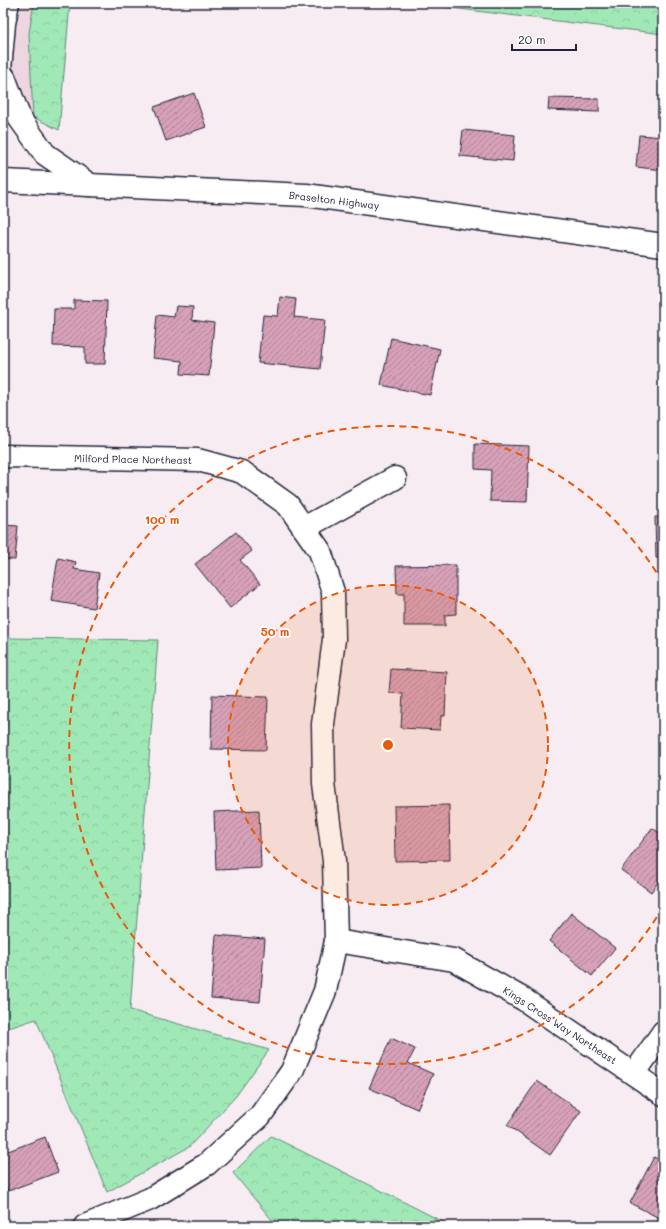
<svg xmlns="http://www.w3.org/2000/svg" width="666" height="1229" font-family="Mali,sans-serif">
  <defs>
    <pattern id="forest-crowns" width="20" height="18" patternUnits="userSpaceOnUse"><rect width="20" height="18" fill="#a0e9b7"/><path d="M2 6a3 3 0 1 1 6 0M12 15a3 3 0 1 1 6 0" fill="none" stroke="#8ac89e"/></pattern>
    <pattern id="building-hatch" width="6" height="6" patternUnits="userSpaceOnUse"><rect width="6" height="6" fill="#d7a1b8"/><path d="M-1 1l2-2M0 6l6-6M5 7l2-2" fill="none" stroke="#ae8397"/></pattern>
  </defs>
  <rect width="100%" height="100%" fill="#f7ecf1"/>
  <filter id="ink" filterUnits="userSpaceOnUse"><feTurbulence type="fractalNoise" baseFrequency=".025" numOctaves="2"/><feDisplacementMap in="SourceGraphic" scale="8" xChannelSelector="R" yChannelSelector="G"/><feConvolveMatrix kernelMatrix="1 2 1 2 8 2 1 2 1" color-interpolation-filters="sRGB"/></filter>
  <g filter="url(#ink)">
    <!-- built -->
    <polygon fill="#edd6e0" points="3,3 34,3 29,33 33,117 3,120"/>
    <!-- forest -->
    <g fill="url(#forest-crowns)" stroke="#618679">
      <polygon points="34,3 70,3 59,130 33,117 29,33"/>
      <polygon points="411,3 663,3 663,34"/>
      <polygon points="3,638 158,640 130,1010 269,1050 236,1096 189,1147 107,1192 36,1019 3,1030"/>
      <polygon points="271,1136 398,1199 451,1226 277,1226 233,1173"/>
    </g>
    <!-- building -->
    <g fill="url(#building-hatch)" stroke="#22223b">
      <polygon points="194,93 206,127 166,141 154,107"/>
      <polygon points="549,98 599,99 599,112 548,110"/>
      <polygon points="463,130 515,135 513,161 460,156"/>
      <polygon points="639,135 663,137 663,170 636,167"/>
      <polygon points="280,297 296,299 294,317 325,320 320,369 258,363 263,315 278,316"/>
      <polygon points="74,300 107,301 105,364 85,364 85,347 53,346 54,309 74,309"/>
      <polygon points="176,306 193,307 192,320 214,323 209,376 181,374 182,361 153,358 157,315 174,317"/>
      <polygon points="391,338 440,349 430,395 381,385"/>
      <polygon points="475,444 529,446 527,502 490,501 491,470 475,469"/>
      <polygon points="655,517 663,517 663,558 656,558"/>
      <polygon points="3,525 18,526 15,560 3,559"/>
      <polygon points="236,532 252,551 240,560 260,584 230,608 195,564"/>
      <polygon points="58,558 76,562 74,569 99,573 94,608 51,601"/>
      <polygon points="456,565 456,614 445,615 445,626 404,626 404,594 397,594 396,566"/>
      <polygon points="391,669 447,672 445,716 441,716 440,730 401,728 403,694 389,693"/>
      <polygon points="212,695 268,697 266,750 211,749"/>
      <polygon points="449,805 450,860 395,861 394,806"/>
      <polygon points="259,810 261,868 216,870 214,812"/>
      <polygon points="652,828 663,835 663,875 651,892 621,870"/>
      <polygon points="571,913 615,948 592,976 549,941"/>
      <polygon points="216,935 265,939 260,1002 211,998"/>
      <polygon points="391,1038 415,1049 408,1063 433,1074 417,1109 369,1088"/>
      <polygon points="537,1081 581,1111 550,1155 507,1125"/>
      <polygon points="45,1137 58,1172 8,1191 3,1178 3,1153"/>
      <polygon points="654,1157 663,1162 663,1220 630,1203"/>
    </g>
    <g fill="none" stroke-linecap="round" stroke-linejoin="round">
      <!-- lane casing -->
      <g stroke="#22223b" stroke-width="15">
        <polyline id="lane" points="4,81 9,24 13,3"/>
      </g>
      <!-- street casing -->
      <g stroke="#22223b" stroke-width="25">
        <g id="street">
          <polyline points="3,456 198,460 242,472 288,505 320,551 333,592 334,639 323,724 324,784 334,861 336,941 325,991 292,1071 260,1116 207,1164 150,1199 85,1226"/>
          <polyline points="304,528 395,478"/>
          <polyline points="336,941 454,960 523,999 663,1094"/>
          <polyline points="634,1074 663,1032"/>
        </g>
      </g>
      <!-- secondary casing -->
      <g stroke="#22223b" stroke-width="25">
        <g id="secondary">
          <polyline points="4,77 20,119 45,154 90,185"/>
          <polyline points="3,181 306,195 663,245"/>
        </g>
      </g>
      <!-- lane -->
      <use href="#lane" stroke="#fff" stroke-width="12"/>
      <!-- street -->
      <use href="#street" stroke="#fff" stroke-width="22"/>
      <!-- secondary -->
      <use href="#secondary" stroke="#fff" stroke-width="22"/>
    </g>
  </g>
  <!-- distance rings -->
  <circle cx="388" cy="745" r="160" fill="#e8590c" fill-opacity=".12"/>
  <g fill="none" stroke="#e8590c" stroke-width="2" stroke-dasharray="7 5">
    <circle cx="388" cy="745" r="160"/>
    <path d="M663 907A319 319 0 1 1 663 583"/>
  </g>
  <g text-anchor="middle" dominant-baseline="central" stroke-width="3.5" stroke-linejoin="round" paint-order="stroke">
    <!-- street labels -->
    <g font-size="10" fill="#22223b" stroke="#fff">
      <text transform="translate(334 200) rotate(7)">Braselton Highway</text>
      <text transform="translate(133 459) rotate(1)">Milford Place Northeast</text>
      <text transform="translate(560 1025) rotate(33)">Kings Cross Way Northeast</text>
    </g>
  </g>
  <circle cx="388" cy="745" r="6" fill="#e8590c" stroke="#fff" stroke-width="2"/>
  <g font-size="12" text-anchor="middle" font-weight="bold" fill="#e8590c" stroke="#fff" stroke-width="3.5" stroke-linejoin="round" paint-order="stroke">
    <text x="162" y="524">100 m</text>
    <text x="275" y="636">50 m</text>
  </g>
  <!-- margin -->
  <rect width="666" height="1229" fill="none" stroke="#fff" stroke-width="16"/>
  <rect x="8" y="8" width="650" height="1213" fill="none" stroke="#22223b" stroke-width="1.5" filter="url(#ink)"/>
  <!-- scale -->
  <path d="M512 44v6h64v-6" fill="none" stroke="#22223b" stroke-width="2"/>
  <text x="518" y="44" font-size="12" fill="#22223b" stroke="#ffffff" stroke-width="3" paint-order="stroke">20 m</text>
</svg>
